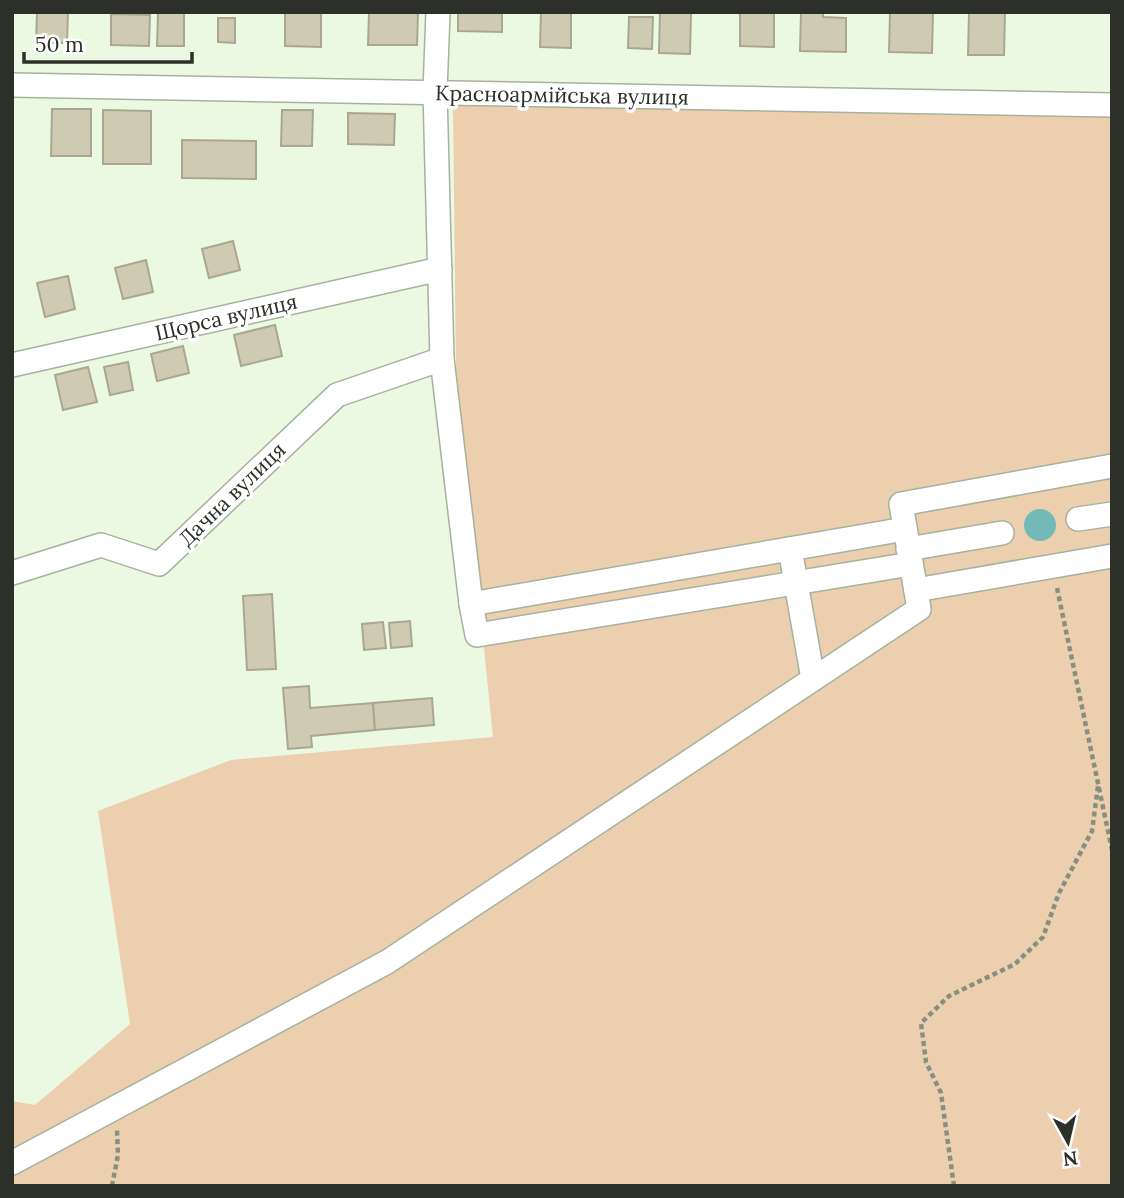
<svg xmlns="http://www.w3.org/2000/svg" width="1124" height="1198" font-family="Lora,serif">
  <rect width="100%" height="100%" fill="#ecf9e2"/>
  <!-- green -->
  <polygon fill="#ebcfaf" points="453,104 1112,113 1112,1186 12,1186 12,1101 35,1105 130,1024 98,811 231,760 493,737 456,374"/>
  <!-- water -->
  <circle fill="#73b9b5" cx="1040" cy="525" r="16"/>
  <!-- building -->
  <g fill="#cfcbb3" stroke="#aaa790" stroke-width="2">
    <polygon points="37,12 68,12 67,43 36,43"/>
    <polygon points="158,12 184,12 184,46 157,46"/>
    <polygon points="285,12 321,12 321,47 285,46"/>
    <polygon points="369,12 418,12 417,45 368,45"/>
    <polygon points="458,12 502,12 502,32 458,31"/>
    <polygon points="541,12 571,12 571,48 540,47"/>
    <polygon points="660,12 691,13 690,54 659,53"/>
    <polygon points="740,12 774,12 774,47 740,46"/>
    <polygon points="801,12 823,12 823,17 846,18 846,52 800,51"/>
    <polygon points="890,12 933,12 932,53 889,52"/>
    <polygon points="969,12 1005,12 1004,55 968,55"/>
    <polygon points="111,14 150,15 149,46 111,45"/>
    <polygon points="629,17 653,17 652,49 628,48"/>
    <polygon points="218,18 235,18 235,43 218,42"/>
    <polygon points="52,109 91,109 91,156 51,156"/>
    <polygon points="103,110 151,111 151,164 103,164"/>
    <polygon points="282,110 313,110 312,146 281,146"/>
    <polygon points="348,113 395,114 394,145 348,144"/>
    <polygon points="182,140 256,141 256,179 182,178"/>
    <polygon points="233,241 240,270 209,278 202,249"/>
    <polygon points="146,260 153,292 123,299 115,268"/>
    <polygon points="68,276 75,309 45,317 37,283"/>
    <polygon points="275,325 282,356 241,366 234,335"/>
    <polygon points="183,346 189,373 157,381 151,354"/>
    <polygon points="128,362 133,390 110,395 104,367"/>
    <polygon points="88,367 97,402 63,410 55,375"/>
    <polygon points="272,594 276,669 247,670 243,596"/>
    <polygon points="410,621 412,646 391,648 389,623"/>
    <polygon points="383,622 386,648 364,650 362,624"/>
    <polygon points="309,686 310,708 373,703 375,730 311,736 312,747 288,749 283,688"/>
    <polygon points="432,698 434,725 375,730 373,703"/>
  </g>
  <g fill="none" stroke-linecap="round" stroke-linejoin="round">
    <!-- minor casing -->
    <g stroke="#a6b29d" stroke-width="26">
      <g id="minor">
        <polyline points="438,12 435,92 442,359 471,604 477,635 911,564"/>
        <polyline points="12,85 1112,105"/>
        <polyline points="12,365 440,269"/>
        <polyline points="1078,519 1112,514"/>
        <polyline points="790,549 813,679"/>
        <polyline points="908,549 1002,533"/>
        <polyline points="12,573 101,545 159,564 337,395 442,359"/>
        <polyline points="916,590 1112,556"/>
        <polyline points="471,604 905,529"/>
        <polyline points="12,1163 387,962 919,609 901,504 1112,466"/>
      </g>
    </g>
    <!-- path -->
    <g stroke="#878f80" stroke-width="4.5" stroke-dasharray="5 3.5" stroke-linecap="butt">
      <polyline points="1057,588 1112,850"/>
      <polyline points="112,1186 118,1155 117,1130"/>
      <polyline points="954,1186 941,1093 926,1062 921,1023 949,996 1015,964 1043,937 1059,893 1092,831 1098,786"/>
    </g>
    <!-- minor -->
    <use href="#minor" stroke="#fff" stroke-width="23"/>
  </g>
  <g text-anchor="middle" dominant-baseline="central" stroke-width="7" stroke-linejoin="round" paint-order="stroke">
    <!-- street labels -->
    <g font-size="21" fill="#2c3028" stroke="#fff">
      <text transform="translate(562 95) rotate(1)">Красноармійська вулиця</text>
      <text transform="translate(226 317) rotate(-13)">Щорса вулиця</text>
      <text transform="translate(232 494) rotate(-44)">Дачна вулиця</text>
    </g>
  </g>
  <!-- border -->
  <rect width="1124" height="1198" fill="none" stroke="#2c3028" stroke-width="28"/>
  <!-- north arrow -->
  <g transform="translate(1068 1142) rotate(172)" stroke="#ffffff" stroke-width="5" paint-order="stroke">
  <path d="M0-5L12 26L0 18L-12 26Z" fill="#2c3028"/>
  <text y="-10" font-size="19" font-weight="bold" text-anchor="middle" fill="#2c3028">N</text>
  </g>
  <!-- scale -->
  <path d="M24 52v10h168v-10" fill="none" stroke="#2c3028" stroke-width="3.5"/>
  <text x="35" y="52" font-size="21" fill="#2c3028" stroke="#ffffff" stroke-width="5" paint-order="stroke">50 m</text>
</svg>
